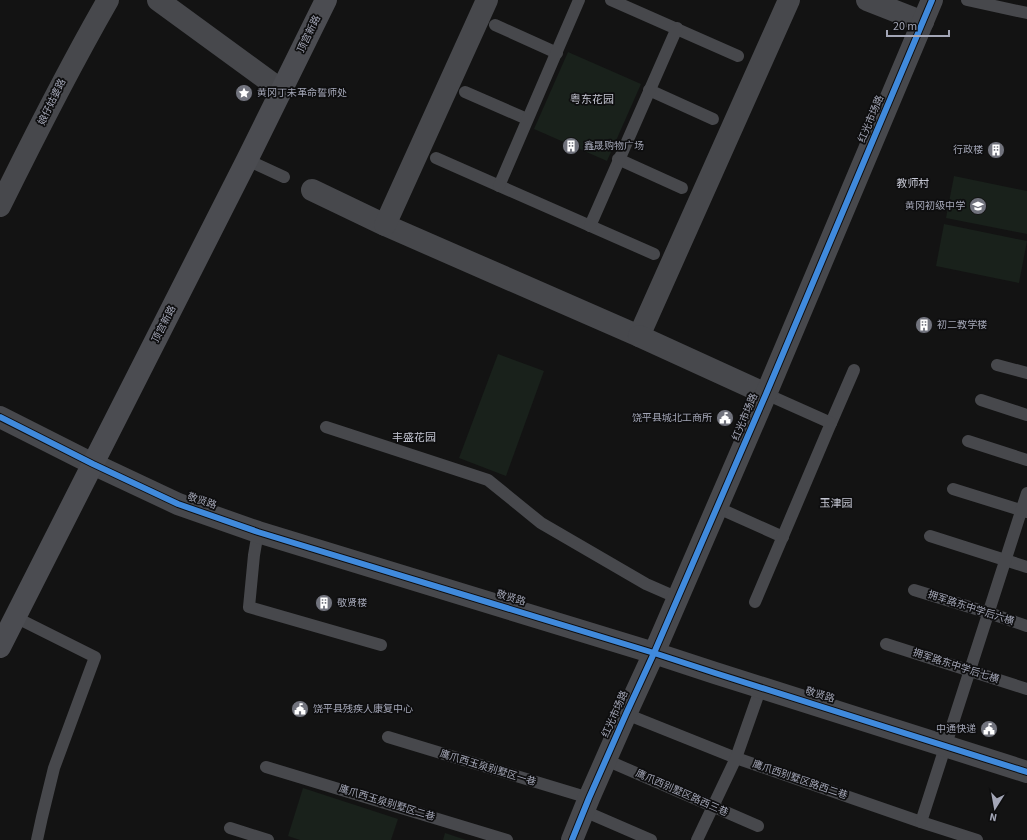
<svg xmlns="http://www.w3.org/2000/svg" width="1027" height="840" font-family="'Source Sans 3','Noto Sans SC',sans-serif">
  <rect width="100%" height="100%" fill="#131313"/>
  <!-- green -->
  <g fill="#19211b">
    <polygon points="568,52 641,84 607,161 534,129"/>
    <polygon points="954,176 1027,191 1027,234 946,218"/>
    <polygon points="944,224 1027,241 1019,283 936,266"/>
    <polygon points="498,354 544,371 506,476 459,458"/>
    <polygon points="303,788 398,819 391,840 300,840 288,836"/>
    <polygon points="445,833 466,840 443,840"/>
  </g>
  <g fill="none" stroke-linecap="round" stroke-linejoin="round">
    <!-- service -->
    <g stroke="#47484c" stroke-width="12">
      <polyline points="611,0 738,56"/>
      <polyline points="967,0 1027,13"/>
      <polyline points="495,25 557,53"/>
      <polyline points="649,90 713,119"/>
      <polyline points="465,92 527,119"/>
      <polyline points="436,158 654,254"/>
      <polyline points="618,159 682,188"/>
      <polyline points="247,160 284,177"/>
      <polyline points="499,186 579,0"/>
      <polyline points="590,226 677,28"/>
      <polyline points="997,365 1027,373"/>
      <polyline points="981,400 1027,415"/>
      <polyline points="831,423 854,370"/>
      <polyline points="326,427 488,480 541,523 646,584 678,598"/>
      <polyline points="968,441 1027,460"/>
      <polyline points="953,489 1027,512"/>
      <polyline points="716,507 783,537"/>
      <polyline points="258,532 254,555 249,607 381,645"/>
      <polyline points="930,536 1027,567"/>
      <polyline points="914,590 989,613 1027,626"/>
      <polyline points="755,602 831,423 766,394"/>
      <polyline points="15,617 95,657 54,768 42,817 37,840"/>
      <polyline points="886,644 1027,689"/>
      <polyline points="626,714 736,758 921,822 977,840"/>
      <polyline points="388,737 589,798"/>
      <polyline points="606,760 758,826"/>
      <polyline points="266,767 507,840"/>
      <polyline points="584,811 651,840"/>
      <polyline points="921,822 1027,493"/>
      <polyline points="230,828 268,840"/>
      <polyline points="697,840 736,758 761,687"/>
    </g>
    <!-- minor -->
    <g stroke="#47484c" stroke-width="22">
      <polyline points="867,0 923,22"/>
      <polyline points="312,190 385,225 639,336 789,0"/>
      <path d="M0 206C34 137 69 68 108 0"/>
      <polyline points="385,225 487,0"/>
      <polyline points="639,336 766,394"/>
    </g>
    <!-- tertiary -->
    <g stroke="#47484c" stroke-width="22">
      <polyline points="158,0 281,90"/>
      <polyline points="0,417 93,464 178,504 258,532 654,653 715,673 1027,772"/>
      <polyline points="572,840 589,798 626,714 654,653 766,394 932,0"/>
    </g>
    <!-- secondary -->
    <polyline stroke="#4b4c51" stroke-width="22" points="0,647 247,160 326,0"/>
    <!-- cycleway casing -->
    <g stroke="#0e0e0f" stroke-width="8">
      <g id="cycleway">
        <polyline points="0,417 93,464 178,504 258,532 654,653 715,673 1027,772"/>
        <polyline points="572,840 589,798 626,714 654,653 766,394 932,0"/>
      </g>
    </g>
    <!-- cycleway -->
    <use href="#cycleway" stroke="#408adc" stroke-width="6"/>
  </g>
  <!-- icons -->
  <defs>
    <g id="sight-disc" transform="scale(0.9)"><circle r="9.5" fill="#71737d" stroke="#0e0e0f"/><path d="M0-6L1.8-2.2L6-1.7L2.9 1.2L3.7 5.4L0 3.3L-3.7 5.4L-2.9 1.2L-6-1.7L-1.8-2.2Z" fill="#fff"/></g>
    <g id="building-disc" transform="scale(0.9)"><circle r="9.5" fill="#71737d" stroke="#0e0e0f"/><path d="M-4-6H4V6H1V3H-1V6H-4ZM-2.5-4.3h1.7v1.8h-1.7ZM.8-4.3h1.7v1.8H.8ZM-2.5-1h1.7V.8h-1.7ZM.8-1h1.7V.8H.8Z" fill="#fff"/></g>
    <g id="school-disc" transform="scale(0.9)"><circle r="9.5" fill="#71737d" stroke="#0e0e0f"/><path d="M0-5L7-2L0 1L-7-2ZM-4 1L0 2.5L4 1V4Q0 6-4 4Z" fill="#fff"/></g>
    <g id="civic-disc" transform="scale(0.9)"><circle r="9.5" fill="#71737d" stroke="#0e0e0f"/><path d="M-.6-6.5H3V-4.5H.6V-3L4-1V1h2V6H-6V1h2V-1L-.6-3ZM-1.2 2.5V6h2.4V2.5Z" fill="#fff"/></g>
  </defs>
  <g fill-rule="evenodd">
    <use href="#sight-disc" x="244" y="93"/>
    <use href="#building-disc" x="571" y="146"/>
    <use href="#building-disc" x="996" y="150"/>
    <use href="#school-disc" x="978" y="206"/>
    <use href="#building-disc" x="924" y="325"/>
    <use href="#civic-disc" x="725" y="418"/>
    <use href="#building-disc" x="324" y="603"/>
    <use href="#civic-disc" x="300" y="709"/>
    <use href="#civic-disc" x="989" y="729"/>
  </g>
  <g text-anchor="middle" dominant-baseline="central" stroke-width="3.5" stroke-linejoin="round" paint-order="stroke">
    <!-- street labels -->
    <g font-size="10" fill="#a3a6b6" stroke="#0e0e0f">
      <text transform="translate(309 34) rotate(-64)">顶宫新路</text>
      <text transform="translate(52 102) rotate(-64)">娘仔姑婆路</text>
      <text transform="translate(871 119) rotate(-67)">红光市场路</text>
      <text transform="translate(164 324) rotate(-63)">顶宫新路</text>
      <text transform="translate(745 417) rotate(-67)">红光市场路</text>
      <text transform="translate(202 501) rotate(19)">敬贤路</text>
      <text transform="translate(511 598) rotate(17)">敬贤路</text>
      <text transform="translate(971 608) rotate(18)">拥军路东中学后六横</text>
      <text transform="translate(956 666) rotate(18)">拥军路东中学后七横</text>
      <text transform="translate(820 695) rotate(17)">敬贤路</text>
      <text transform="translate(615 714) rotate(-66)">红光市场路</text>
      <text transform="translate(488 768) rotate(17)">鹰爪西玉泉别墅区一巷</text>
      <text transform="translate(800 780) rotate(19)">鹰爪西别墅区路西二巷</text>
      <text transform="translate(682 793) rotate(24)">鹰爪西别墅区路西三巷</text>
      <text transform="translate(387 803) rotate(17)">鹰爪西玉泉别墅区二巷</text>
    </g>
    <!-- poi labels -->
    <g font-size="10" fill="#a3a6b6" stroke="#0e0e0f" text-anchor="start">
      <text x="257" y="93">黄冈丁未革命誓师处</text>
      <text x="584" y="146">鑫晟购物广场</text>
      <text x="983" y="150" text-anchor="end">行政楼</text>
      <text x="965" y="206" text-anchor="end">黄冈初级中学</text>
      <text x="937" y="325">初二教学楼</text>
      <text x="712" y="418" text-anchor="end">饶平县城北工商所</text>
      <text x="337" y="603">敬贤楼</text>
      <text x="313" y="709">饶平县残疾人康复中心</text>
      <text x="976" y="729" text-anchor="end">中通快递</text>
    </g>
    <!-- neighbourhood labels -->
    <g font-size="11" fill="#c4c6d2" stroke="#0e0e0f">
      <text x="592" y="99">粤东花园</text>
      <text x="913" y="183">教师村</text>
      <text x="414" y="437">丰盛花园</text>
      <text x="836" y="503">玉津园</text>
    </g>
  </g>
  <!-- north arrow -->
  <g transform="translate(995 808) rotate(191)" stroke="#0e0e0f" stroke-width="3" paint-order="stroke">
  <path d="M0-3L7 15L0 10L-7 15Z" fill="#a3a6b6"/>
  <text y="-6" font-size="11" font-weight="bold" text-anchor="middle" fill="#a3a6b6">N</text>
  </g>
  <!-- scale -->
  <path d="M887 30v6h62v-6" fill="none" stroke="#a3a6b6" stroke-width="2"/>
  <text x="893" y="30" font-size="12" fill="#a3a6b6" stroke="#0e0e0f" stroke-width="3" paint-order="stroke">20 m</text>
</svg>
